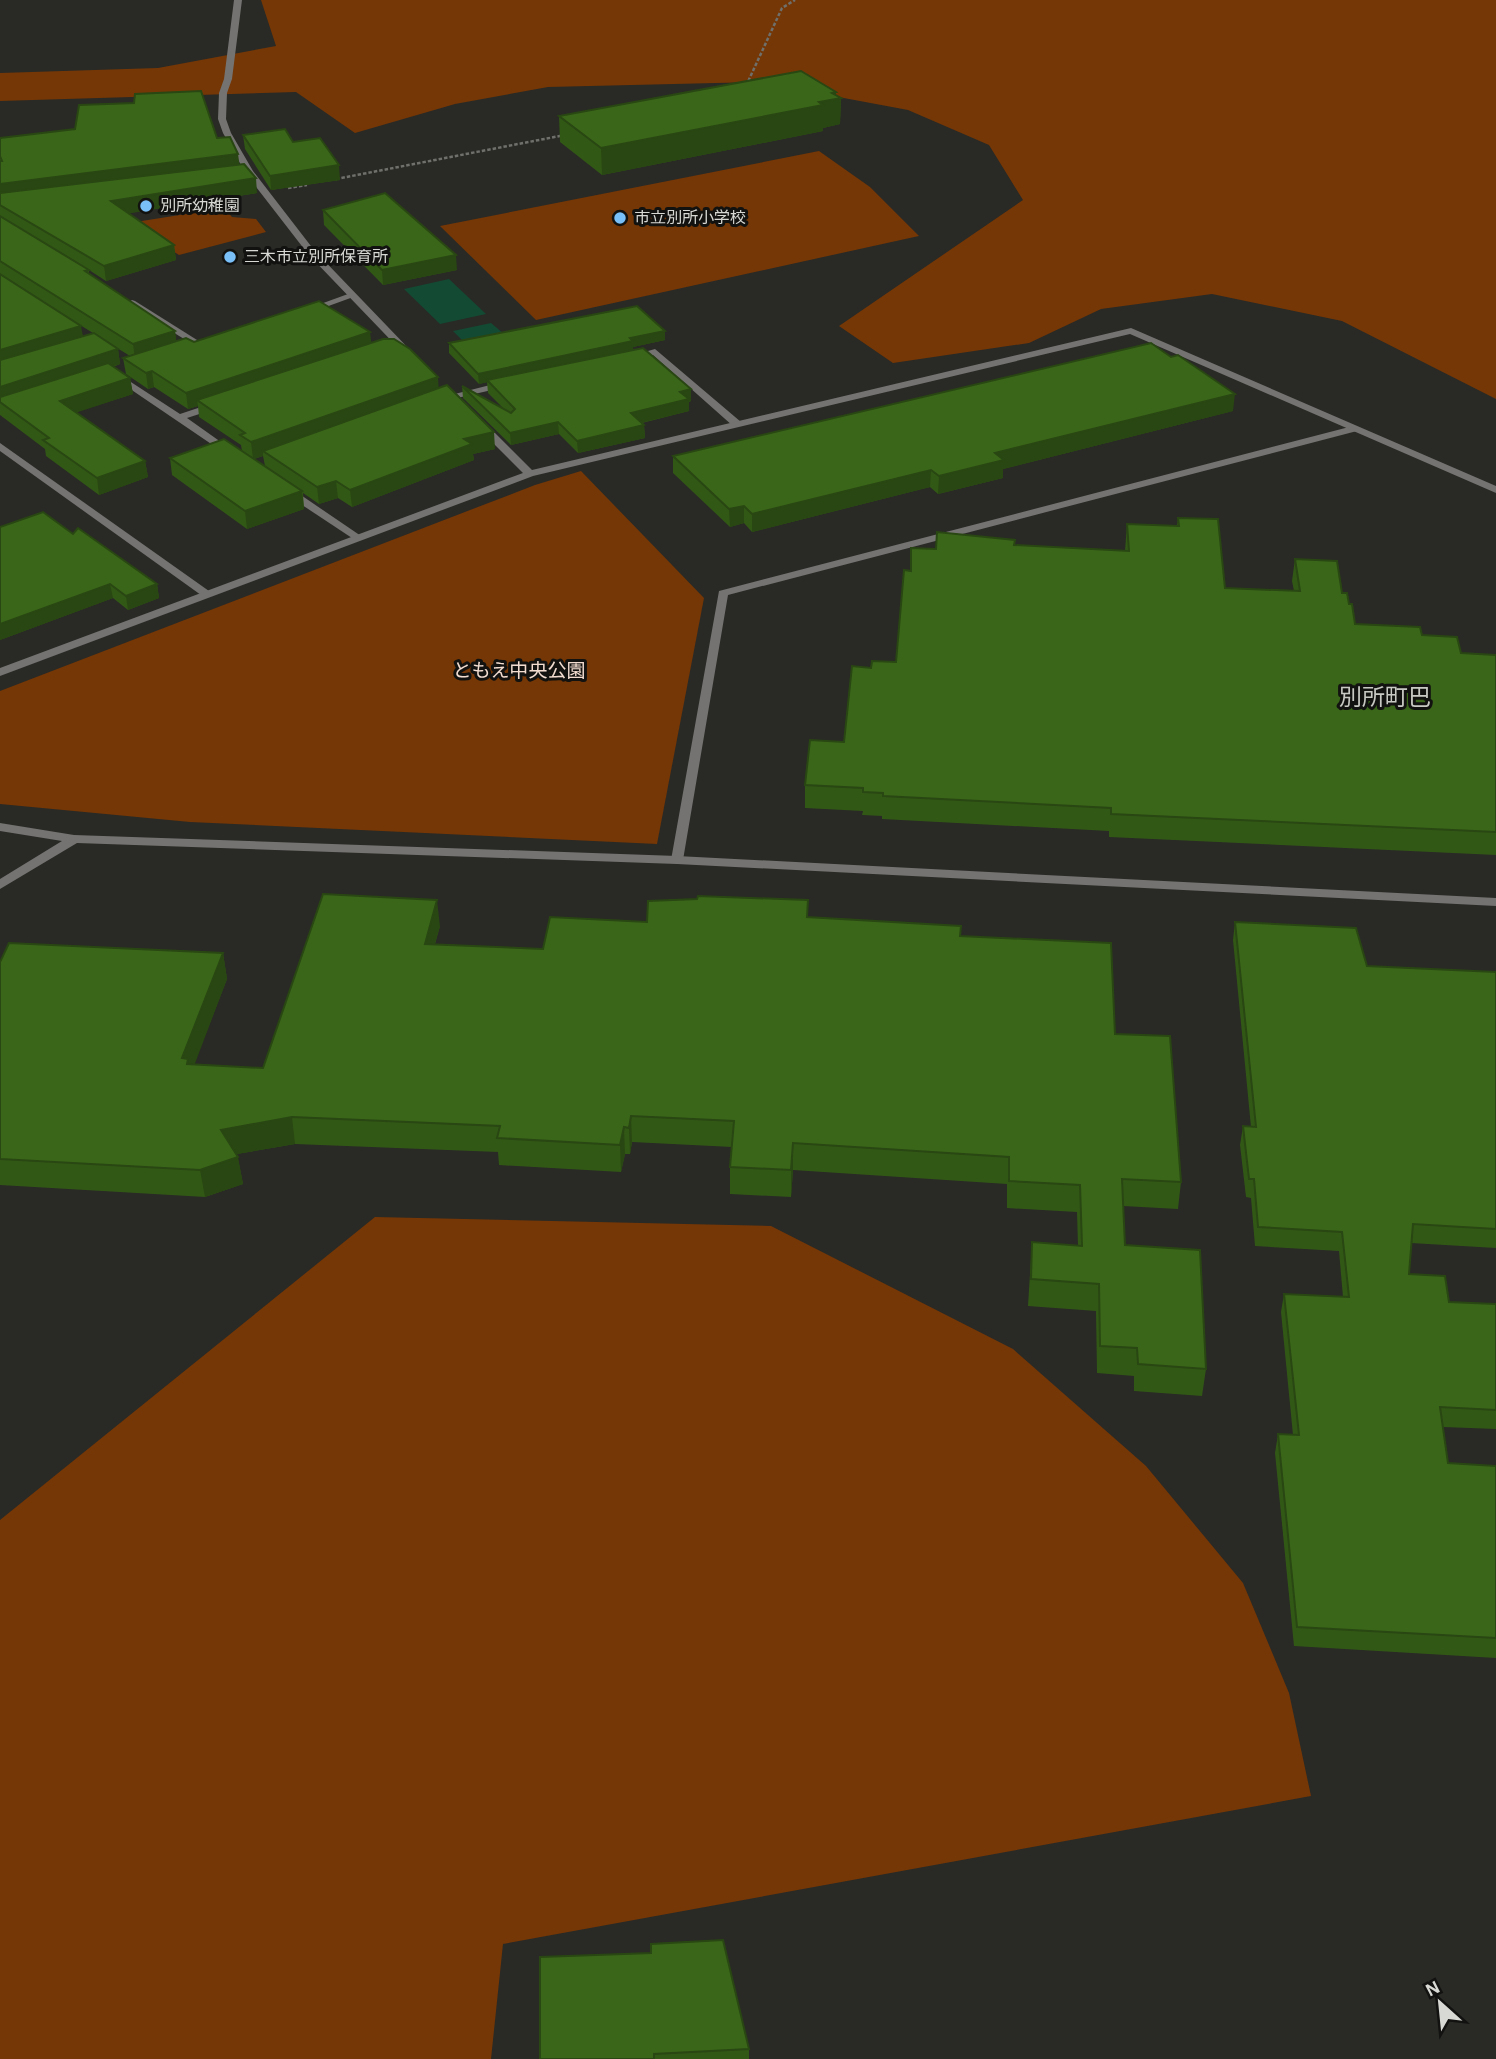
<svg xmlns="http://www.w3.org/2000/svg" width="1496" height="2059" font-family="'Alegreya Sans','Noto Sans JP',sans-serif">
  <rect width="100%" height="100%" fill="#292926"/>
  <!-- green -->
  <g fill="#753705">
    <polygon points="261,0 1496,0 1496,399 1342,321 1212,294 1101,309 1029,343 893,363 839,326 1023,200 989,145 908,110 758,82 548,87 455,104 355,133 296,92 0,101 0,73 158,68 276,46"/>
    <polygon points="819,151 870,187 919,236 536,320 440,226"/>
    <polygon points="224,208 232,217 256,219 266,232 179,255 129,223"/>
    <polygon points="581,471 704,598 657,844 190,822 0,804 0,691 535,485"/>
    <polygon points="375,1217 771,1226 1013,1349 1146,1466 1243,1583 1289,1693 1311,1796 503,1944 491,2059 0,2059 0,1520"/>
  </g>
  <!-- water -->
  <g fill="#134a34">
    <polygon points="449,279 486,314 440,324 404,289"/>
    <polygon points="491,323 504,334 464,342 453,331"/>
  </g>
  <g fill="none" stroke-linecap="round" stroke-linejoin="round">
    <!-- path -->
    <g stroke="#6f6f6c" stroke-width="2.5" stroke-dasharray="3.5 2" stroke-linecap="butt">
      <polyline points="746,86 782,8 795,0"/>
      <polyline points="336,179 565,135"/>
      <polyline points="288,188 307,185"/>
    </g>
    <!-- minor -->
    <g fill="#747371" fill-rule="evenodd">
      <polygon points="348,294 356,296 312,312 304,310"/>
      <polygon points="132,300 135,301 205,345 197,347 129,305 127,303"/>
      <polygon points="655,349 741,422 741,426 733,426 653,355 632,360 627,357"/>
      <polygon points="117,373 180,414 213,403 221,403 221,407 187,418 235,452 230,455 226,454 114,378 112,376"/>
      <polygon points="506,381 509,382 509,386 440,402 435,399"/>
      <polygon points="1353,426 1357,427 1357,431 728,595 683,860 677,864 671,860 719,591"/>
      <polygon points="0,443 209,591 209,595 201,595 0,451"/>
      <polygon points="288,488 292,489 361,536 356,539 352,538 284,493 283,491"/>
    </g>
    <!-- tertiary -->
    <g fill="#747371" fill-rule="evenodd">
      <polygon points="234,0 242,0 232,79 227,93 226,119 231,133 253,171 314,250 412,352 412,356 406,356 308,254 246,174 223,133 218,119 219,93 224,79"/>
      <polygon points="1131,328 1496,486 1496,493 1130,334 533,476 0,676 0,668 523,473 477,427 477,423 485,423 532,470"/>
      <polygon points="0,823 74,835 677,856 1496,898 1496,906 677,864 77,843 0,889 0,879 62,841 0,831"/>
    </g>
  </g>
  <!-- wall -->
  <g fill="#325816" fill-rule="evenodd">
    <polygon points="836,95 841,98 840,124 823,128 823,131 602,175 560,142 559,116"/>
    <polygon points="243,135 293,142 340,180 271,190 245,149"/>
    <path d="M0 138H217L239 164 257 193 128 213 174 245 176 260 106 281 89 270V274L175 331 176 341 194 342H371L439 388 495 449 473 454 474 460 352 507 338 498 319 504 303 493 304 509 247 529 172 475 170 458 242 451 241 445 199 417 198 406 188 409 154 387 148 389 126 374 123 358 130 356 51 307 83 337 118 349 120 364 113 367 130 378 133 394 76 412 145 461 148 477 99 495 46 456 45 449 0 415ZM263 456 265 466 254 459Z"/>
    <polygon points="323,210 457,270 383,285 324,225"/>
    <polygon points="665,331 665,340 633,347 633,350 691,389 691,401 689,402 689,411 642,423 644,425 645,438 578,453 559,434 511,445 463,398 462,386 504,409 488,393 487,382 479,384 449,353 449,343"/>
    <polygon points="1233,411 1003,469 1003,478 938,494 930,487 752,532 744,523 730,527 673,473 673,456"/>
    <polygon points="1178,518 1225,588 1294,591 1292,581 1295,559 1342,593 1349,604 1355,624 1422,635 1461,653 1496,655 1496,855 1109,837 1109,831 882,819 882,816 862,815 863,811 805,808 805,785 844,742 871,668 896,662 910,571 936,549 1014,545 1125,551 1127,524 1177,526"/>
    <polygon points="0,527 73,534 157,584 159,598 128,610 113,598 0,640"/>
    <polygon points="807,917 960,936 1115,1034 1181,1182 1178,1209 1123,1206 1125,1245 1206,1369 1202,1396 1134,1391 1134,1376 1097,1373 1096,1311 1028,1306 1032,1242 1078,1246 1077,1212 1007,1208 1007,1184 793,1170 791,1197 730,1194 730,1167 732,1147 632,1142 630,1154 625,1154 621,1172 499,1165 498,1152 295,1144 237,1154 243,1184 205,1197 0,1185 0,962 223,953 227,979 194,1064 263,1068 440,926 435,944 543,949 647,922"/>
    <polygon points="1235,922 1367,966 1496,972 1496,1248 1411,1243 1409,1274 1449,1302 1496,1304 1496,1429 1443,1427 1448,1463 1496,1466 1496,1658 1294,1646 1275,1453 1278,1434 1293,1435 1281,1312 1284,1294 1343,1297 1339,1251 1255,1246 1251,1198 1246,1197 1240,1145 1243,1126 1251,1127 1233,940"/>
    <polygon points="749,2049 749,2059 540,2059"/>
  </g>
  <!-- shaded-wall -->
  <g fill="#294712">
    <polygon points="836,92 836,99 841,98 840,124 823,128 823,131 602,175 601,148 819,102 832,93"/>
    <polygon points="238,154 240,168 0,199 0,184"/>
    <polygon points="339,165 340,180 271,190 270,176"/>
    <polygon points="256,178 257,193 113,216 111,201"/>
    <polygon points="174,245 176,260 106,281 104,266"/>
    <polygon points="456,255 457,270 383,285 382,270"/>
    <polygon points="81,326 84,341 0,366 0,350"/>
    <polygon points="175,331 177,346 135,359 133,344"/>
    <polygon points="665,331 665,340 633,347 634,351 479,384 478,374"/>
    <polygon points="370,332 372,347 197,400 198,406 188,409 186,393"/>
    <polygon points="118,349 120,364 1,403 0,402 0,387"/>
    <polygon points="152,371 154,387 148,389 146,373"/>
    <polygon points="438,377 439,393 263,451 263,456 253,459 251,442"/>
    <polygon points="130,378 133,394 63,417 60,401"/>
    <polygon points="691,389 691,401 689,402 689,411 632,425 631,413 680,392"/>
    <polygon points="1235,394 1233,411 1003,469 1003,478 938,494 939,476 995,453"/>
    <polygon points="558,422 559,434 511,445 510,433"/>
    <polygon points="644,425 645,438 578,453 577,441"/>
    <polygon points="494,432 495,449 473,454 474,460 352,507 350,490 464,439"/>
    <polygon points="145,461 148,477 99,495 97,478"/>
    <polygon points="931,470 930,487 752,532 752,514"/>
    <polygon points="336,481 338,498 319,504 317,487"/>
    <polygon points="302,491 304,509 247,529 245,511"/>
    <polygon points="744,506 744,523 730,527 729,509"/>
    <polygon points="110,584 113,598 0,640 0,624"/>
    <polygon points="157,584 159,598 128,610 126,596"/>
    <polygon points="437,900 440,926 427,970 425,944"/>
    <polygon points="223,953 227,979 191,1074 182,1058"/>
    <polygon points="631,1116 632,1142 630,1154 629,1128"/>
    <polygon points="292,1117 295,1144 225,1156 221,1130"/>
    <polygon points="624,1127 625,1154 621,1172 620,1145"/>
    <polygon points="793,1143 793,1170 791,1197 791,1170"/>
    <polygon points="238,1157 243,1184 205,1197 200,1170"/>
  </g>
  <!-- building -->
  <g fill="#3a6619" stroke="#294712" stroke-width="2">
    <polygon points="801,71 836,92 832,93 841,98 819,102 823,105 601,148 559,116"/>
    <polygon points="201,91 217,138 230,137 238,154 0,184 0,161 2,161 0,156 0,138 75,129 79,105 134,103 135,94"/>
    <polygon points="285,129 293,142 320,138 339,165 270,176 243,135"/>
    <polygon points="244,164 256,178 111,201 174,245 104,266 0,205 0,193"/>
    <polygon points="385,193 456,255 382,270 323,210"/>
    <polygon points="0,216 89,270 85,271 175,331 133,344 0,261"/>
    <polygon points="0,274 81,326 0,350"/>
    <polygon points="319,301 370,332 186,393 152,371 146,373 123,358 186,338 194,342"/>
    <polygon points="637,306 665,331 630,338 633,341 478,374 449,343"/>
    <polygon points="94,333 118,349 0,387 0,360"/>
    <polygon points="383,339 394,339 410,349 438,377 251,442 240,435 245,433 197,400"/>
    <polygon points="1151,343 1171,357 1178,355 1235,394 995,453 1004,460 939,476 931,470 752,514 744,506 729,509 673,456"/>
    <polygon points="643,348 691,389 680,392 689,399 631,413 644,425 577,441 558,422 510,433 462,386 511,413 515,409 487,380"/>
    <polygon points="108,363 130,378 60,401 145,461 97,478 43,440 49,438 0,402 0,397"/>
    <polygon points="447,385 494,432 464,439 472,444 350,490 336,481 317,487 263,451"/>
    <polygon points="224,439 302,491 245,511 170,458"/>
    <polygon points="43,512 73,534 78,528 157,584 126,596 110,584 0,624 0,527"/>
    <polygon points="1178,518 1218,519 1225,588 1300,591 1295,559 1337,561 1342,593 1347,593 1349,604 1352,604 1355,624 1420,627 1422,635 1457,637 1461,653 1496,655 1496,832 1111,814 1111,808 883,796 883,793 863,792 863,788 805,785 810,740 844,742 852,666 871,668 872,661 896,662 904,570 911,571 911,548 936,549 937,532 1015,540 1014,545 1129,551 1127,524 1179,526"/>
    <polygon points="323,894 437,900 425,944 543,949 550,917 647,922 648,901 697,899 698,896 808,900 807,917 961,926 960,936 1111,943 1115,1034 1170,1036 1181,1182 1122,1179 1125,1245 1200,1250 1206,1369 1138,1364 1137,1348 1100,1346 1099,1284 1031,1279 1032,1242 1082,1246 1080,1185 1009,1181 1009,1157 793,1143 791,1170 730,1167 734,1121 631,1116 629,1128 624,1127 620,1145 497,1138 500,1126 292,1117 221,1130 238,1157 200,1170 0,1159 0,962 9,943 223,953 182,1058 188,1059 187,1064 263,1068"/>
    <polygon points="1235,922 1356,928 1367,966 1496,972 1496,1229 1413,1224 1409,1274 1445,1276 1449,1302 1496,1304 1496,1410 1440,1407 1448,1463 1496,1466 1496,1638 1297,1627 1278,1434 1299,1435 1284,1294 1349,1297 1342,1232 1258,1227 1254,1179 1249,1179 1243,1126 1256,1127"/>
    <polygon points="723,1940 749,2049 654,2054 654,2059 540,2059 540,1957 651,1953 651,1944"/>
  </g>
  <!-- markers -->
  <g fill="#79bff8" stroke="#121210" stroke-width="2.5">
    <circle cx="146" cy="206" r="7"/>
    <circle cx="620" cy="218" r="7"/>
    <circle cx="230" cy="257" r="7"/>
  </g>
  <g text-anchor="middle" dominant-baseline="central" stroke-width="6" stroke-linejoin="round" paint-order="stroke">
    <!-- far-poi labels -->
    <g font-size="16" fill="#d8d8d5" stroke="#121210" text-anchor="start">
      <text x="160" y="206">別所幼稚園</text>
      <text x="634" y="218">市立別所小学校</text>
      <text x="244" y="257">三木市立別所保育所</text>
    </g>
    <!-- park labels -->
    <g font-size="19" fill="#f2ddd0" stroke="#121210">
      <text x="519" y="671">ともえ中央公園</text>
    </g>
    <!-- quarter labels -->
    <g font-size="23" fill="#c9c9c4" stroke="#121210">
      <text x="1385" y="698">別所町巴</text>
    </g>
  </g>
  <!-- north arrow -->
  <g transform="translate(1440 2003) rotate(333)" stroke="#121210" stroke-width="5" paint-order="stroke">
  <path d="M0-5L12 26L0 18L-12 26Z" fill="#d8d8d5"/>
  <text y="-10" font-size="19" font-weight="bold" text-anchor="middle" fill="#d8d8d5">N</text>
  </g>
</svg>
